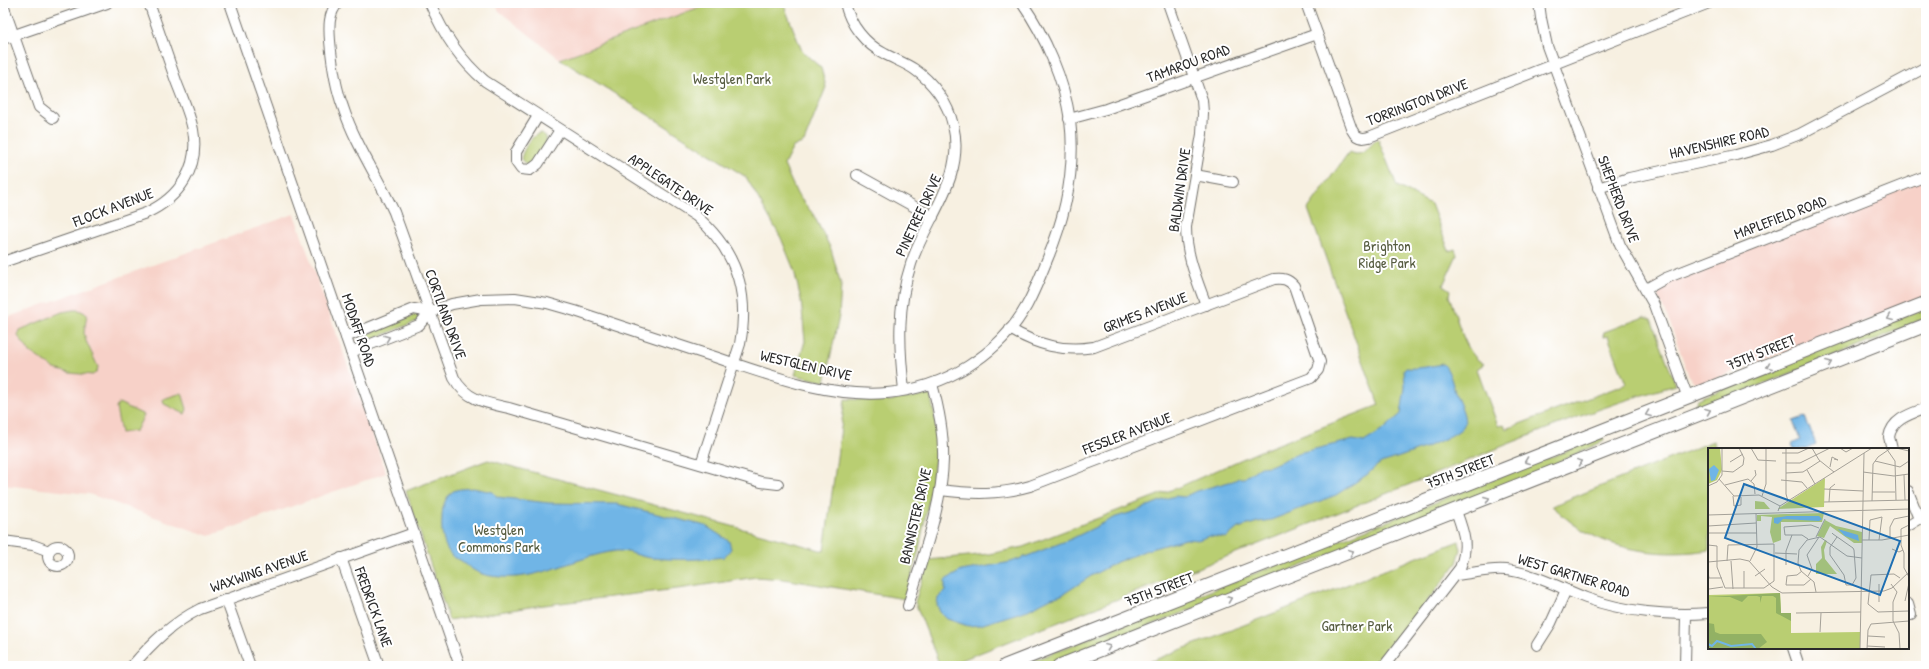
<svg xmlns="http://www.w3.org/2000/svg" width="1929" height="669" font-family="'Patrick Hand',sans-serif">
  <rect width="100%" height="100%" fill="#fff"/>
  <filter id="ink" filterUnits="userSpaceOnUse"><feTurbulence type="fractalNoise" baseFrequency=".025" numOctaves="2"/><feDisplacementMap in="SourceGraphic" scale="8" xChannelSelector="R" yChannelSelector="G"/><feConvolveMatrix kernelMatrix="1 2 1 2 8 2 1 2 1" color-interpolation-filters="sRGB"/></filter>
  <filter id="wash" filterUnits="userSpaceOnUse"><feTurbulence type="fractalNoise" baseFrequency=".012" numOctaves="4" result="noise"/><feDisplacementMap in="SourceGraphic" scale="16" xChannelSelector="R" yChannelSelector="G"/><feGaussianBlur stdDeviation="0.9" result="paint"/><feColorMatrix in="noise" values="0 0 0 0 0 0 0 0 0 0 0 0 0 0 0 0 0 1.4 0 .05"/><feComposite in="paint" operator="in"/></filter>
  <g filter="url(#wash)">
    <rect width="100%" height="100%" fill="#f7f0e1"/>
    <!-- built -->
    <g fill="#f7d1c8">
      <polygon points="495,3 711,3 560,59 499,11"/>
      <polygon points="1926,177 1926,297 1701,384 1693,381 1688,374 1670,323 1653,285"/>
      <polygon points="294,214 386,473 209,536 89,494 3,485 3,319"/>
    </g>
    <!-- green -->
    <g fill="#b9ce72" stroke="#727c4e">
      <polygon points="711,3 783,3 802,51 821,68 826,87 804,142 793,147 784,165 797,194 813,214 831,249 841,285 839,316 825,382 795,375 805,341 801,300 794,270 781,238 746,177 560,59"/>
      <path d="M541 133 546 136V143L534 163 526 165 521 159C522 151 532 134 541 133Z"/>
      <path d="M1378 139 1397 186 1431 204 1449 251 1455 249 1457 255 1443 285 1450 290 1449 296C1457 316 1464 354 1484 364L1477 369 1498 426 1504 424 1506 429 1626 384 1608 336 1603 337 1604 332 1644 317 1651 319 1676 385C1573 414 1476 458 1378 497 1234 554 1090 610 946 666H940L915 602 928 560 989 554 1023 547 1179 487 1258 452 1379 405 1308 209 1349 152C1365 159 1368 145 1378 139Z"/>
      <polygon points="1926,308 1926,317 1882,337 1690,413 1689,411 1695,405 1698,399"/>
      <polygon points="73,310 79,310 87,314 84,333 86,341 98,367 97,371 93,375 69,373 55,369 30,352 18,336 20,330 62,312"/>
      <polygon points="417,314 419,315 420,320 366,342 362,340 364,335"/>
      <polygon points="182,393 187,409 185,414 164,404 163,399"/>
      <polygon points="930,394 935,417 937,447 929,499 917,558 905,599 783,579 756,577 685,588 536,606 449,620 406,491 488,460 824,551 845,399 888,401"/>
      <polygon points="119,403 144,415 136,431 121,433 116,408"/>
      <polygon points="1602,437 1604,441 1515,482 1047,666 1019,666"/>
      <path d="M1713 441 1716 449H1709V550C1665 557 1619 552 1581 529 1570 523 1561 513 1552 506Z"/>
      <polygon points="1459,541 1461,549 1457,563 1377,666 1139,666"/>
    </g>
    <!-- water -->
    <g fill="#70b5e6" stroke="#4e7088">
      <path d="M1443 364C1450 369 1453 387 1456 395 1459 403 1467 416 1464 425 1460 437 1395 459 1381 463L1374 468 1368 474 1336 495 1271 520 1258 522 1238 528 1226 538 1210 536 1198 540 1186 539 1147 550 1117 562 1091 576 1062 595 1051 598 1028 610 980 625 968 626 947 619 940 612 937 605 938 598 945 591V580L961 571 1011 562 1030 555 1071 539 1116 517 1136 511 1168 498 1175 496 1184 497 1196 491 1233 481 1239 478H1244L1260 467 1270 466 1302 452 1353 440 1364 442 1383 430 1401 414 1405 387 1404 370 1406 368C1419 369 1430 366 1443 364Z"/>
      <polygon points="1805,417 1816,444 1804,449 1794,449 1792,444 1800,440 1793,421"/>
      <path d="M473 488 493 492 497 497 549 503 617 504 706 526 729 541 731 549 724 557C700 560 675 560 651 558 639 557 629 550 616 551 577 556 541 580 501 577 484 576 475 573 463 562 460 559 455 559 452 556 443 546 441 532 442 519 442 509 444 499 452 492 457 488 467 489 473 488Z"/>
    </g>
  </g>
  <g filter="url(#ink)">
    <g fill="none" stroke-linecap="round" stroke-linejoin="round">
      <!-- minor casing -->
      <g stroke="#72706b" stroke-width="12">
        <g id="minor">
          <polyline points="230,3 460,666"/>
          <path d="M338 3C328 13 329 28 330 41 332 64 335 86 343 107 355 144 378 177 394 212L454 378C466 400 486 403 509 408L761 482 778 484"/>
          <path d="M430 3C443 34 460 60 485 81L696 216C736 250 750 293 740 344L701 464"/>
          <path d="M845 3C850 25 865 44 885 54 894 59 905 63 914 69 933 82 948 103 953 125 966 178 926 217 911 264 897 306 899 347 904 390"/>
          <path d="M1168 3 1194 77 1202 100 1203 113 1202 134 1186 227C1186 255 1197 280 1206 305"/>
          <path d="M1306 3 1352 130C1356 138 1362 139 1369 137L1709 3"/>
          <polyline points="1539,3 1541,18 1547,46 1620,245 1654,305 1688,398"/>
          <polyline points="3,5 39,107 53,118"/>
          <polyline points="3,39 107,3"/>
          <polyline points="538,116 516,152 516,162 521,169 530,170 538,164 560,130"/>
          <polyline points="1069,119 1106,109 1317,34"/>
          <polyline points="857,175 933,217"/>
          <polyline points="1195,175 1233,182"/>
          <polyline points="1598,188 1629,178 1736,155 1772,145 1800,134 1926,67"/>
          <path d="M3 262 146 213C179 198 200 168 193 130 190 114 182 97 176 81 167 55 158 29 149 3"/>
          <polyline points="1646,289 1666,278 1926,176"/>
          <polyline points="346,337 414,309 430,312"/>
          <path d="M351 352 419 325 430 312 452 304 481 299 515 298 547 303 575 311C621 326 668 342 715 357 769 375 829 398 887 393 944 388 999 356 1027 305 1035 290 1041 275 1047 260 1066 215 1076 168 1070 120 1064 79 1045 36 1022 3"/>
          <path d="M1892 449 1889 437C1892 419 1910 414 1926 408"/>
          <path d="M940 490C972 494 999 495 1030 486L1311 378 1318 370 1320 362 1294 286C1288 279 1283 278 1274 279L1094 347C1063 352 1037 345 1010 329"/>
          <polyline points="1908,491 1919,519"/>
          <polyline points="1908,526 1926,515"/>
          <polyline points="3,541 33,545 49,551"/>
          <circle cx="58" cy="556" r="10"/>
          <polyline points="341,558 379,666"/>
          <path d="M1455 575C1472 574 1489 568 1506 570 1534 573 1560 588 1586 598 1624 612 1669 616 1709 613"/>
          <polyline points="226,599 250,666"/>
          <polyline points="1908,604 1911,615"/>
          <path d="M908 606C921 560 942 508 943 460 944 434 939 409 932 384"/>
          <polyline points="1537,645 1551,623 1566,590"/>
          <polyline points="1793,648 1799,666"/>
          <path d="M132 666C152 643 172 623 200 609L414 533"/>
          <path d="M1384 666 1460 568C1469 545 1464 533 1456 511"/>
          <polyline points="1685,666 1686,614"/>
        </g>
      </g>
      <!-- major casing -->
      <g stroke="#72706b" stroke-width="15">
        <g id="major">
          <polyline points="1005,666 1926,303"/>
          <polyline points="1059,666 1926,325"/>
        </g>
      </g>
      <!-- minor -->
      <use href="#minor" stroke="#fff" stroke-width="10"/>
      <!-- major -->
      <use href="#major" stroke="#fff" stroke-width="13"/>
    </g>
    <!-- one-way arrows -->
    <defs><path id="oneway-chevron" d="M-2-3.5L2.5 0L-2 3.5" fill="none" stroke-width="1.6" stroke-linecap="round" stroke-linejoin="round"/></defs>
    <g stroke="#a0a0a0">
      <use href="#oneway-chevron" transform="translate(1890 318) rotate(158)"/>
      <use href="#oneway-chevron" transform="translate(387 338) rotate(-21)"/>
      <use href="#oneway-chevron" transform="translate(1829 363) rotate(-22)"/>
      <use href="#oneway-chevron" transform="translate(1769 366) rotate(158)"/>
      <use href="#oneway-chevron" transform="translate(1708 411) rotate(-22)"/>
      <use href="#oneway-chevron" transform="translate(1648 414) rotate(159)"/>
      <use href="#oneway-chevron" transform="translate(1527 461) rotate(159)"/>
      <use href="#oneway-chevron" transform="translate(1580 462) rotate(-22)"/>
      <use href="#oneway-chevron" transform="translate(1487 499) rotate(-22)"/>
      <use href="#oneway-chevron" transform="translate(1351 552) rotate(-21)"/>
      <use href="#oneway-chevron" transform="translate(1229 599) rotate(-21)"/>
      <use href="#oneway-chevron" transform="translate(1108 647) rotate(-21)"/>
    </g>
  </g>
  <g text-anchor="middle" dominant-baseline="central" stroke-width="4" stroke-linejoin="round" paint-order="stroke">
    <!-- street labels -->
    <g font-size="15" fill="#2b2b2b" stroke="#fff">
      <text transform="translate(1188 63) rotate(-20)">TAMAROU ROAD</text>
      <text transform="translate(1417 102) rotate(-21)">TORRINGTON DRIVE</text>
      <text transform="translate(1719 142) rotate(-13)">HAVENSHIRE ROAD</text>
      <text transform="translate(671 184) rotate(34)">APPLEGATE DRIVE</text>
      <text transform="translate(1179 190) rotate(-82)">BALDWIN DRIVE</text>
      <text transform="translate(1619 199) rotate(69)">SHEPHERD DRIVE</text>
      <text transform="translate(113 207) rotate(-21)">FLOCK AVENUE</text>
      <text transform="translate(918 215) rotate(-65)">PINETREE DRIVE</text>
      <text transform="translate(1780 217) rotate(-21)">MAPLEFIELD ROAD</text>
      <text transform="translate(1145 312) rotate(-21)">GRIMES AVENUE</text>
      <text transform="translate(446 314) rotate(70)">CORTLAND DRIVE</text>
      <text transform="translate(359 330) rotate(71)">MODAFF ROAD</text>
      <text transform="translate(1761 352) rotate(-22)">75TH STREET</text>
      <text transform="translate(806 365) rotate(13)">WESTGLEN DRIVE</text>
      <text transform="translate(1127 433) rotate(-21)">FESSLER AVENUE</text>
      <text transform="translate(1460 471) rotate(-21)">75TH STREET</text>
      <text transform="translate(915 516) rotate(-77)">BANNISTER DRIVE</text>
      <text transform="translate(259 571) rotate(-19)">WAXWING AVENUE</text>
      <text transform="translate(1574 575) rotate(17)">WEST GARTNER ROAD</text>
      <text transform="translate(1159 589) rotate(-21)">75TH STREET</text>
      <text transform="translate(374 607) rotate(70)">FREDRICK LANE</text>
    </g>
    <!-- park labels -->
    <g font-size="15" fill="#565c40" stroke="#fff">
      <text x="732" y="78">Westglen Park</text>
      <text x="1387" y="245">Brighton<tspan x="1387" dy="17">Ridge Park</tspan></text>
      <text x="499" y="529">Westglen<tspan x="499" dy="17">Commons Park</tspan></text>
      <text x="1357" y="625">Gartner Park</text>
    </g>
  </g>
  <!-- overview -->
  <g transform="translate(1708 448)">
    <rect width="201" height="201" fill="#f7f0e1"/>
    <path d="M0 0H12L14 22 9 32 0 36ZM117 30 116 59 70 61 71 60ZM47 53 56 54 62 61H47ZM116 65 114 74H73V92L65 95 62 84 64 69 53 68V73H49V67ZM117 72 128 78 154 84V95H146L122 78 116 90 109 88ZM117 92 119 93 116 102 117 111 129 126H108V116L114 110 113 99ZM72 145 73 165H83V185L152 184V201H0V147Z" fill="#b9ce72"/>
    <path d="M72 145 73 165H83V173L68 165V150L65 148H54L52 155V149L49 148H40L34 154 22 149H0ZM0 175 6 176 7 184 12 186H53L59 194 50 201H0Z" fill="#92b164"/>
    <path d="M6 17 11 22 7 32 3 33 1 21ZM79 68H111L114 71 111 73 75 71 70 76 66 75V70ZM130 81 150 87 151 93 137 88Z" fill="#70b5e6"/>
    <path fill="none" stroke="#70b5e6" stroke-width="2" d="M0 196 4 198 9 193 23 198 44 196 48 201"/>
    <path fill="none" stroke="#a5a198" stroke-width="1" d="M43 0 50 12 68 13M78 0V46L80 53M104 0 111 12 126 24M132 0 138 4 145 0M178 0 187 13 188 52M188 0 201 3M74 5H90L101 0M167 13 192 19 201 13M22 14 35 6M78 15H92L122 0M122 19 124 9 130 12 126 11M99 22 107 36M14 23 25 24 35 17 36 10 31 0M155 24 186 28 201 26M78 25 95 24 112 13M196 27 197 52M11 31 26 48 51 47 72 58M73 32 94 34 99 40M43 33 48 27 47 22M17 37 40 31 46 36 47 46M0 38 9 34 14 27V0M116 41 155 43M164 44H187M25 48 26 58 33 57V49M54 48 58 36V0M164 53 165 16 170 9 183 0M116 54 201 52M121 54 122 40 127 36M70 63 72 58 164 0M0 67 201 61M201 77 193 81V97L196 105V120L201 129M0 78 48 75M0 85H49M124 85 125 86 145 100 146 102 148 130 144 137H138L136 127 122 107V99L129 89M108 89 117 71M182 89V79L186 71 201 68M100 91 94 87H77L76 79 103 77 111 80M154 92H174L201 87M161 92 162 72 174 69 171 92M0 97 9 98V119L17 140H56L66 133V96L20 97 19 113M184 101 191 104 195 102M67 105 89 106M23 113 25 141M42 113 49 99 48 65M0 114 32 111 41 113 64 139 74 145 176 143 184 140 201 124M78 117V103L84 87M36 123V140M94 123 89 127 79 128 78 137H96L103 131M0 124 1 130H14M47 128 57 121M100 128 104 121 99 107 111 89M192 130 186 126 163 127 160 156 170 164 201 163M171 136V154M183 136 189 144 185 154V173L191 185 192 201M1 141 15 139M108 144 106 134 93 123 90 115 91 102 99 92 112 89 139 108 154 110M197 153 201 135M88 165 153 164M112 184 113 165M160 188 177 189M159 198 177 199M152 201 156 5M159 201 160 182 163 176 201 173"/>
    <path fill="#1f6fb2" fill-opacity="0.15" stroke="#1f6fb2" stroke-width="2" d="M36 36 192 93 172 147 17 90Z"/>
    <rect width="201" height="201" fill="none" stroke="#2b2b2b" stroke-width="2"/>
  </g>
  <!-- margin -->
  <rect width="1929" height="669" fill="none" stroke="#fff" stroke-width="16"/>
</svg>
